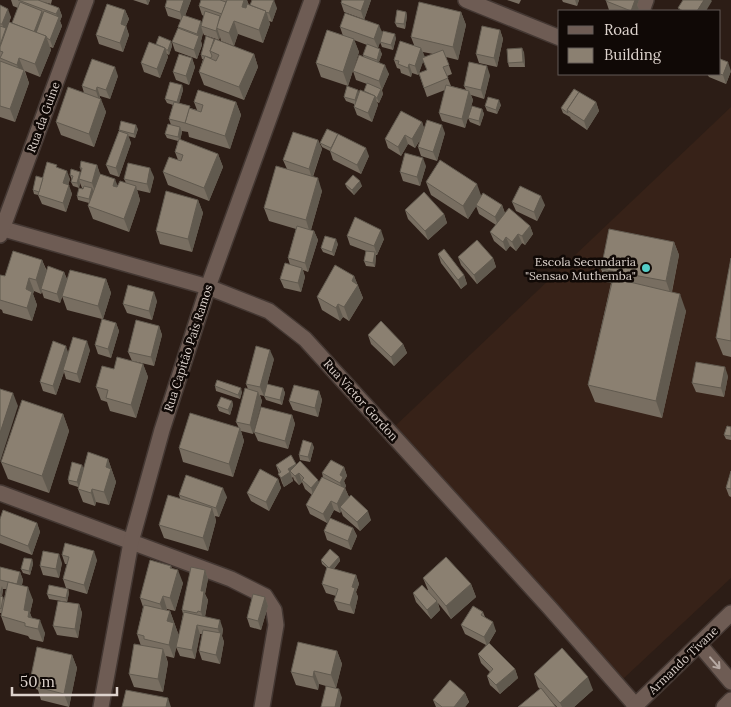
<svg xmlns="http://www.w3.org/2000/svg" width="731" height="707" font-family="Lora,serif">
  <rect width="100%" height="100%" fill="#2c1d16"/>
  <!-- built -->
  <polygon fill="#372218" points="731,107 731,578 623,679 392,429"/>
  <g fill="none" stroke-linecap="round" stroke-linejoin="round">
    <!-- minor casing -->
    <g stroke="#443833" stroke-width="18">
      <g id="minor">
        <polyline points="466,0 560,38"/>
        <polyline points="642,11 646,0"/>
        <polyline points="0,228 208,287 269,311 305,339 549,607 636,706"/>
        <polyline points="0,235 86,0"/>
        <polyline points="0,493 231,579 265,596 274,610 276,625 262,707"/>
        <polyline points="101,707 131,542 162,430 208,287 312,0"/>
      </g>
    </g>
    <!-- tertiary casing -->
    <g stroke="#443833" stroke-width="18">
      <g id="tertiary">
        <polyline points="699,644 731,682"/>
        <polyline points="634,707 731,613"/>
        <polyline points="724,707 731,700"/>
      </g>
    </g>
    <!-- minor -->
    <use href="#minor" stroke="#6e5c54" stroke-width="15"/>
    <!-- tertiary -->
    <use href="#tertiary" stroke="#6e5c54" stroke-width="15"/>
  </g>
  <!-- wall -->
  <g fill="#786e61" fill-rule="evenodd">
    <polygon points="11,0 52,0 51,4 43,2 59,8 62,16 60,21 62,26 53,48 50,47 51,50 40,77 25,71 29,83 15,122 0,117 0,5 11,17 9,22 12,23 18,8 13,6"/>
    <polygon points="133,0 150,0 148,5"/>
    <polygon points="167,0 191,0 185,16 202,23 204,16 202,15 199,6 201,0 247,0 249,5 277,8 272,22 269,21 270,24 263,43 238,34 234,46 221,41 220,37 219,40 204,35 203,33 201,41 202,45 197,59 175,51 172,42 179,29 178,27 181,20 168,16 165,7"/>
    <polygon points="342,0 371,0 364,20 382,33 396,38 393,50 382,47 380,42 381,39 378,48 382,54 379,62 389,74 382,90 383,94 379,103 377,102 378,105 372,122 357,115 354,107 354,104 346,101 344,97 358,90 359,93 364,91 367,84 356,80 353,71 364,57 363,55 367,45 354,40 359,52 348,86 321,77 316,63 343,36 340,27 363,19 344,12 341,3"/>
    <polygon points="507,0 521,0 519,4"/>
    <polygon points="562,0 579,0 577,6 563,2"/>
    <polygon points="606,0 639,0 637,5 639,9 638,11 612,11 609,10 606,1"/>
    <polygon points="125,10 129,19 126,26 129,35 123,52 99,44 96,35"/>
    <polygon points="406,12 407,16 405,29 397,27 395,23"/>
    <path d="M461 12 466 25 458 60 446 57 452 74 447 76 451 86 466 90 464 86 490 75 484 99 471 95 473 100 465 128 442 121 439 113 445 90 427 97 419 74 418 75 412 73 411 77 401 73 400 69 397 68 394 60 414 45 411 37ZM423 52 433 54 424 58ZM423 61 427 70 419 73Z"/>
    <polygon points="500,30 503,39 497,67 479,63 476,54"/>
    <polygon points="206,36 254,54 258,67 244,100 204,85 199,72 203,59 202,59 201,55"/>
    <polygon points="171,41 172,46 169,55 167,54 168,57 160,78 144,72 141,63 156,44"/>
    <polygon points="524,52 525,67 509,67 508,63"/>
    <polygon points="192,58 195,67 189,85 176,80 173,72"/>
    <polygon points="731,71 726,84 709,77 707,74 720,74"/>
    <polygon points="118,76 110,99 100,96 100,98 106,112 94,147 61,135 56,122 84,93 82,86"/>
    <polygon points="182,85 183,90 179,103 190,106 190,108 197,110 194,102 236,102 241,115 230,149 189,137 188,132 182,131 182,132 180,140 218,154 223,167 209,201 168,185 163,172 178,160 175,152 178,141 167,138 165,134 171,125 169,119 173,105 167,103 165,99"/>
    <polygon points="596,102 599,111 587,130 571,119 570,117 563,113 561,108"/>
    <polygon points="501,105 497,114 487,111 485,106"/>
    <polygon points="482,109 484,114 480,126 470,122 468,118"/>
    <polygon points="422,122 424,128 445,133 437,161 421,156 418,147 420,140 415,148 408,144 401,156 388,148 385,139"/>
    <polygon points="138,129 135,138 128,136 131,143 119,177 110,174 106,165 119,131 119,130"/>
    <polygon points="318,140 322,149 313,177 322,191 311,230 314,231 318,240 308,272 303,270 305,277 301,292 284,288 280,279 290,265 288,258 296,229 269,221 264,208 287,169 283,160"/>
    <polygon points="320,143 369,156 361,174 333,160 330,151 322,147"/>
    <polygon points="97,165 100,174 118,186 126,183 124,179 154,177 150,193 137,190 140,200 129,232 93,219 88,206 89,203 78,200 77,196 84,188 82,188 80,183 79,188 73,186 71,182 72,180 70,175 80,172 81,173 81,171 80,168"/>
    <polygon points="426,166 420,186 403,181 400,172"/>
    <polygon points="58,168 70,179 68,185 72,194 66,212 42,204 38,195 34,194 33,190 43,178"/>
    <polygon points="426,182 482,196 502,205 505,213 530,226 533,234 525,245 522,243 516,251 510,246 506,251 494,241 490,232 496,225 479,214 476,206 468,219 431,195"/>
    <polygon points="345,184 362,186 354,195 347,188"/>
    <polygon points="198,200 203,213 192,252 160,244 156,231"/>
    <polygon points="512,202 545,205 537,221 516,211"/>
    <polygon points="405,210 444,214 447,223 428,240 408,219"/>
    <polygon points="347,236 384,239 377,255 376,255 376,256 375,267 366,266 364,261 366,251 350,245"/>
    <polygon points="674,242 679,255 672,292 686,311 662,418 595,402 588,385 611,283 606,282 601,269"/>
    <polygon points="338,244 334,256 323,252 321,248"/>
    <polygon points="438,254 464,275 467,284 461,289 441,263"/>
    <polygon points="458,257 493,258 496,267 477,284 461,265"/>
    <polygon points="731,258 731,357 723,355 716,338"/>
    <polygon points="42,260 47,271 64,272 67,279 106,279 111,293 103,319 116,323 119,331 111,358 98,354 95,345 102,319 67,310 62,296 64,292 60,303 44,298 42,292 41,294 34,291 33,294 37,305 32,321 3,313 2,310 0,309 0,275 5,276"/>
    <polygon points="354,276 363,298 349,321 343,317 340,321 322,310 317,297"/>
    <polygon points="157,301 152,320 127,313 123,304"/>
    <polygon points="159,326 162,335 154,366 133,361 143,364 148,377 136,418 110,411 107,402 101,400 96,387 114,369 132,361 128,352"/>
    <polygon points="368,335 403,344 407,353 394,366 371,344"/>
    <polygon points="90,350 80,383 66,379 64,372 56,395 43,391 40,382 68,352"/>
    <polygon points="274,359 264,396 260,395 262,401 253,434 241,431 244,441 233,477 183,462 179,448 239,428 236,422 248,389 246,384"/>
    <polygon points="728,376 724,397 696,392 692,383"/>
    <polygon points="215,386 242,392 240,399 216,391"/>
    <polygon points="283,388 285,393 282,405 266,400 264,396"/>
    <polygon points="319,391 322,400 318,417 293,410 289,401"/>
    <polygon points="232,401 233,405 230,415 219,411 217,406"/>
    <polygon points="63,414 69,431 49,493 8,479 1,462"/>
    <polygon points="292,415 295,424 288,449 258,441 254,432"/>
    <polygon points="731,427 731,440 726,439 724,435"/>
    <polygon points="314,447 310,462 300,460 299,455"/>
    <polygon points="108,459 116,482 109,505 96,502 95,506 83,502 78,489 78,487 69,484 68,480 84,468"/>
    <polygon points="276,465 297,465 319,482 323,477 322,473 344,467 347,476 344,481 346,486 345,488 349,497 371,520 360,531 343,516 341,511 340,513 334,510 327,523 310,514 306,505 312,495 305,489 302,482 299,485 294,480 293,477 292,478 293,481 284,487 282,483"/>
    <polygon points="731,471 731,497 729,496 726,488"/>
    <polygon points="278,479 281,488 269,511 251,501 247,493"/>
    <polygon points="179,495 227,497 219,517 215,516 216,521 208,551 164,538 159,525 180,498"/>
    <polygon points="0,519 37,523 40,532 32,555 0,543"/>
    <polygon points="353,528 357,536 351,550 327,540 324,531"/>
    <polygon points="62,555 97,560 87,594 66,588 63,579 67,564 65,564"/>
    <polygon points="339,557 340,561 334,569 356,575 359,584 356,592 358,597 354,614 338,610 334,601 336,596 326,593 322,584 327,568 322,564 321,560"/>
    <polygon points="32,559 33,564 30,575 23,573 21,569"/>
    <polygon points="62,563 59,578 43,575 40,566"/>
    <polygon points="171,566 172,569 183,583 175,611 167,609 167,610 170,611 179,636 183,614 182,610 205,570 208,579 205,594 208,600 205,617 223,629 222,636 224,642 220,664 202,660 199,651 202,634 200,634 195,659 180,656 176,647 174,658 166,656 168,663 163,692 134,687 129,674 141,646 137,634 143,607 140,598"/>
    <path d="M0 567 20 572 23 580 22 585 33 600 30 613 32 618 45 633 43 642 30 639 28 636 6 630 1 616 2 613H0ZM3 589H6L4 600 3 597H2L3 590Z"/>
    <polygon points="423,578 471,584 476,597 451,619 438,603 440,610 431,619 416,602 413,593 428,590"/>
    <polygon points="68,589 69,593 67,602 49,599 47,594"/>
    <polygon points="265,597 268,606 261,630 250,627 247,618"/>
    <polygon points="79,604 82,613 78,638 57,635 53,626"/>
    <polygon points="483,612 485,617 496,631 489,643 515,669 518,678 500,694 490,685 487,676 490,672 481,663 478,654 486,645 465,634 461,625"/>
    <polygon points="337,651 342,664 336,688 342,698 326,686 319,684 318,690 296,685 291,672"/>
    <polygon points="72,655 77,668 69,707 41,700 38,690 36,689 31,676"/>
    <polygon points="534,674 593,690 574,707 557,707 538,687"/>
    <polygon points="465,693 469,702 465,707 436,707 433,700"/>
  </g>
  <!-- shaded-wall -->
  <g fill="#615a4f">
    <polygon points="146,0 150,0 148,5"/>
    <polygon points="184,0 191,0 183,21 180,12"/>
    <polygon points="244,0 247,0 250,9 242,7"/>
    <polygon points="274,0 277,8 272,22 269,13"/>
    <polygon points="365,0 371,0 364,20 361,11"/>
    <polygon points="575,0 579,0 577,6"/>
    <polygon points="633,0 639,0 637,5 639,9 638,11 631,11"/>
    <polygon points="704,0 711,0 712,1 706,11 697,11"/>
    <polygon points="59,8 62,16 60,21 62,26 53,48 50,40 58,19 56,14"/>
    <polygon points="8,9 11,17 7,29 3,52 0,51 5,32 2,24"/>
    <polygon points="125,10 129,19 126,26 129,35 123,52 120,43 121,24"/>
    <polygon points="42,11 45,20 39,35 34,32"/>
    <polygon points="266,11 270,24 263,43 259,30"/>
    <polygon points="406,12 407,16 405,29 404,24"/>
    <polygon points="461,12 466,25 458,60 453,47"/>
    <polygon points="201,21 203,27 201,26 203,33 201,41 202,45 197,59 194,50 198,38 197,34"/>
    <polygon points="234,21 238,34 234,46 229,33"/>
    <polygon points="379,25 383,34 378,48 374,39"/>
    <polygon points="217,28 220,37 219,40 216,31"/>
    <polygon points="500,30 503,39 497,67 494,58"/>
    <polygon points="395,34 396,38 393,50 391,45"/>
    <polygon points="46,36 51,50 40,77 35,64"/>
    <polygon points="354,39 359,52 348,86 343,72"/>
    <polygon points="171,41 172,46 169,55 168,50"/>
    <polygon points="165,48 168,57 160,78 157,69"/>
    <polygon points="421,48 425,57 418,75 415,66"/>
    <polygon points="522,48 524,52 525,67 523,62"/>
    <polygon points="380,49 382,54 378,64 377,60"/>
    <polygon points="254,54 258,67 244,100 239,87"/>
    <polygon points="19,58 29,83 15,122 10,109 21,78 17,65"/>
    <polygon points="192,58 195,67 189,85 186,76"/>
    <polygon points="728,62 731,71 726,84 723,75"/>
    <polygon points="409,64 412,73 411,77 408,68"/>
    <polygon points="385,65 389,74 382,90 379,81"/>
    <polygon points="487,66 490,75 484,99 481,90"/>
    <polygon points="115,67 118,76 110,99 106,90"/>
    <polygon points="182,85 183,90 178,107 177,102"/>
    <polygon points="97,87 100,96 99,100 96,91"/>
    <polygon points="381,89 383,94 379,103 377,98"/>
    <polygon points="358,90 360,94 356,105 355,100"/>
    <polygon points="469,91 473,100 465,128 462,119"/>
    <polygon points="375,96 378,105 372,122 368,113"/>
    <polygon points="101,99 106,112 94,147 89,134"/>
    <polygon points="499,100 501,105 497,114 496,110"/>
    <polygon points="236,102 241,115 230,149 225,136"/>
    <polygon points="596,102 599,111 587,130 584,121"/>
    <polygon points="482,109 484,114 480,126 479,121"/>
    <polygon points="422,122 425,131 415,148 412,139"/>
    <polygon points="136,125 138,129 135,138 134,134"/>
    <polygon points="442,125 445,133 437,161 433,152"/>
    <polygon points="180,127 182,132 180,141 178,137"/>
    <polygon points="128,134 131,143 119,177 116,168"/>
    <polygon points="405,135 408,144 401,156 398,147"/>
    <polygon points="318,140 322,149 312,178 309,169"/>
    <polygon points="366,148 369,156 361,174 357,165"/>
    <polygon points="218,154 223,167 209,201 204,188"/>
    <polygon points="423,158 426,166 420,186 417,177"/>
    <polygon points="97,165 100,174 95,192 92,183"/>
    <polygon points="150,168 154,177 150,193 147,184"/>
    <polygon points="67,171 70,179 66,192 63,183"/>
    <polygon points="80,172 82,176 79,179 80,183 79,188 77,183"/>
    <polygon points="318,178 322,191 310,233 306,220"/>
    <polygon points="115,179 120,192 113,186"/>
    <polygon points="360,181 362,186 354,195 352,190"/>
    <polygon points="477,184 482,198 468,219 463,206"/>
    <polygon points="69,185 72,194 66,212 63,203"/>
    <polygon points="136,186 140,200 129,232 124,219"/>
    <polygon points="92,188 94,192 91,203 89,199"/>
    <polygon points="541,196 545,205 537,221 534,212"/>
    <polygon points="198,200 203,213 192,252 188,239"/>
    <polygon points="502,205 505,214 498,226 495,217"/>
    <polygon points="444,214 447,223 428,240 425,231"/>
    <polygon points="530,226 533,234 525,245 522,236"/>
    <polygon points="381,230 384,239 377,255 374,246"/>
    <polygon points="314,231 318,240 308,272 305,263"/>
    <polygon points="518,234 522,243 516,251 512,242"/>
    <polygon points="506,237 510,246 506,251 503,242"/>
    <polygon points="336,239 338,244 334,256 332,252"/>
    <polygon points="674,242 679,255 671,295 666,281"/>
    <polygon points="375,252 376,256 375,267 373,263"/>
    <polygon points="493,258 496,267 477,284 474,275"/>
    <polygon points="42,260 47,273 41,289 42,291 41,294 36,280"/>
    <polygon points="302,268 305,277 301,292 298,283"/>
    <polygon points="64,272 67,280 60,303 57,294"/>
    <polygon points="464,275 467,284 461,289 458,280"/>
    <polygon points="354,276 363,298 349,321 344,307 352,281"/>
    <polygon points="29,278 34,291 33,294 37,305 32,321 27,308 26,289"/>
    <polygon points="106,279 111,293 103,319 98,306"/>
    <polygon points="154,292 157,301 152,320 149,311"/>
    <polygon points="680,294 686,311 662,418 656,401"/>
    <polygon points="338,304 343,317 340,321 336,308"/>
    <polygon points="116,323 119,331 111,358 108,349"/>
    <polygon points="159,326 162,335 154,366 151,357"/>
    <polygon points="87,341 90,350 80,383 77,374"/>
    <polygon points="403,344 407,353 394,366 391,357"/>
    <polygon points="66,346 69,355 63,370 64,372 56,395 53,386"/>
    <polygon points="270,350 274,359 264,396 260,387"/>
    <polygon points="143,364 148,377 136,418 131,405"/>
    <polygon points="725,367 728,376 724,397 721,388"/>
    <polygon points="241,388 242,392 240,399 238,395"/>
    <polygon points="283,388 285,393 282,405 280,400"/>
    <polygon points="319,391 322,400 318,417 315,408"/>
    <polygon points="258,392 262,401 253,434 250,425"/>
    <polygon points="13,393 18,406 0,462 0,433"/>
    <polygon points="232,401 233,405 230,415 228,410"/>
    <polygon points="63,414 69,431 49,493 42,476"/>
    <polygon points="292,415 295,424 288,449 285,441"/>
    <polygon points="240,428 244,441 233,477 229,464"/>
    <polygon points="312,443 314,447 310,462 308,457"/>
    <polygon points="108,459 116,482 109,505 104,492 106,467"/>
    <polygon points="296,464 302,482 299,485 295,476 290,471 293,481 284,487 281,478 288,469"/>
    <polygon points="82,465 84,469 79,487 77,482"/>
    <polygon points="344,467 347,476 344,481 346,486 343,492 340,483 340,475"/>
    <polygon points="278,479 281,488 269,511 266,502"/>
    <polygon points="318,480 322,489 314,497 311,488"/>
    <polygon points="223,488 227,497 219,517 216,508"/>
    <polygon points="345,488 349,497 340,507 341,511 340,513 337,504"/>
    <polygon points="92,489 96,502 95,506 91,493"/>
    <polygon points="331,501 334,510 327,523 323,514"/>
    <polygon points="212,508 216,521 208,551 203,538"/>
    <polygon points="368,511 371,520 360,531 357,522"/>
    <polygon points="37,523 40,532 32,555 28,546"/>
    <polygon points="353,528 357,536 351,550 348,541"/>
    <polygon points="94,551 97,560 87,594 84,585"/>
    <polygon points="59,554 62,563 59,578 56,569"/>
    <polygon points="339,557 340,561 331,572 329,568"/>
    <polygon points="32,559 33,564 30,575 29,571"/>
    <polygon points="171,566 176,578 178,570 183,583 175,611 170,598 170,568"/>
    <polygon points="205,570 208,579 205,594 208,600 204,621 201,612 201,591"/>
    <polygon points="20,572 23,580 20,592 17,584"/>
    <polygon points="356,575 359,584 356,592 358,597 354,614 350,605 352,587"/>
    <polygon points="471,584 476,597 451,619 446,606"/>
    <polygon points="2,586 3,590 1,598 0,592"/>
    <polygon points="28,587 33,600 30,613 34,624 32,628 24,610"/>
    <polygon points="68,589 69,593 67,602 66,598"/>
    <polygon points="163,596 167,609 165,617 160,604"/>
    <polygon points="265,597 268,606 261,630 258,621"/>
    <polygon points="437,601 440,610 431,619 427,610"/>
    <polygon points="79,604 82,613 78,638 75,629"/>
    <polygon points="170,611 179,636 174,658 169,645 167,621"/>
    <polygon points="40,620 45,633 43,642 38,629"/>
    <polygon points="220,620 223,629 222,636 224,642 220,664 216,655 220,636 218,629"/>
    <polygon points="493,622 496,631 487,646 484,637"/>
    <polygon points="197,625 200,634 195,659 192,650"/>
    <polygon points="163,649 168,663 163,692 158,679"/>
    <polygon points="337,651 342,664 336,688 331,675"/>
    <polygon points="72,655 77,668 69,707 64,694"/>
    <polygon points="515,669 518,678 500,694 496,685"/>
    <polygon points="314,671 319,684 318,690 313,677"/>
    <polygon points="588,677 593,690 574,707 562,707 560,703"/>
    <polygon points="339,689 342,698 340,707 335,707"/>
    <polygon points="465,693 469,702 465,707 454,707"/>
    <polygon points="168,698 171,707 166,707"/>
  </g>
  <!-- building -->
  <g fill="#8b8071" stroke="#615a4f">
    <polygon points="18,0 38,0 59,8 56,14"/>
    <polygon points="167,0 184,0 180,12 165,7"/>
    <polygon points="201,0 220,0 226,2 222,14 199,6"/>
    <polygon points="227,0 244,0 242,7 246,8 247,4 266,11 259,30 234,21 229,33 216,28"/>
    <polygon points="252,0 274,0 269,13 265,12 266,11 250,5"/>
    <polygon points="342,0 365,0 361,11 341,3"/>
    <polygon points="606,0 635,0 631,11 606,1"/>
    <polygon points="683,0 704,0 697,11 683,11 678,8"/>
    <polygon points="20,2 42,11 34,32 12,23"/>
    <polygon points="419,2 461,12 453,47 411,37"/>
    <polygon points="107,4 125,10 121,24 126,26 120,43 96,35"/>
    <polygon points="0,5 8,9 2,24 0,24"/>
    <polygon points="397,10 406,12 404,24 395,23"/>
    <polygon points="44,11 59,17 50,40 47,38 46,36 36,33"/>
    <polygon points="205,11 220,16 216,31 201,26"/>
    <polygon points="345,13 379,25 374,39 340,27"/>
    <polygon points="183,15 201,21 197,34 178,27"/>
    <polygon points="9,22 46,36 35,64 19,58 17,65 0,58 3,52 0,51 0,47"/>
    <polygon points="0,26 6,28 0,45"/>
    <polygon points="482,26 500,30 494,58 476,54"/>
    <polygon points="178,28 199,36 194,50 172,42"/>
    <polygon points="327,30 354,39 343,72 316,63"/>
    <polygon points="383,31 395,34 391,45 380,42"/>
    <polygon points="159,36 171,41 168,50 166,50 165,48 156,44"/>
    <polygon points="206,36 214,39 210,51 212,56 211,58 201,55"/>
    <polygon points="215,39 254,54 239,87 199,72 205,56 216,61 219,55 210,51"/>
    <polygon points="400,41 421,48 415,66 409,64 408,68 398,64 399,61 394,60"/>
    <polygon points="149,42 165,48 157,69 141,63"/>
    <polygon points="367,44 380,49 377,60 363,55"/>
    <polygon points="522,48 523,62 508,63 507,49"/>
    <polygon points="443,50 449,65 443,67 448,78 424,88 419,73 427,70 422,58"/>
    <polygon points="179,54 192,58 186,76 173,72"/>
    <polygon points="359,55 385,65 379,81 353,71"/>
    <polygon points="92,59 115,67 106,90 97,87 96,91 82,86"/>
    <polygon points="720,59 728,62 723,75 720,74"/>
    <polygon points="0,61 24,70 10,109 0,106"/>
    <polygon points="469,62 487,66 481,90 464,86"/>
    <polygon points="170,82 182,85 177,102 165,99"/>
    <polygon points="367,83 381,89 377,98 376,98 375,96 364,91"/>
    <polygon points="446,85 469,91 462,119 439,113"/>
    <polygon points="347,86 358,90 355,100 344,97"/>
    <polygon points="68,87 101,99 89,134 56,122"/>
    <polygon points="574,89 579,92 567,110 568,113 561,108"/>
    <polygon points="198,90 236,102 225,136 185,123 189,108 201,112 203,105 194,102"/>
    <polygon points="360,90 375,96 368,113 354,107"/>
    <polygon points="579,92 596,102 584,121 567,110"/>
    <polygon points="488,97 499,100 496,110 485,106"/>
    <polygon points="174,102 190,106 185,123 169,119"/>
    <polygon points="472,106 482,109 479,121 468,118"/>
    <polygon points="401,111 422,122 412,139 405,135 398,147 385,139"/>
    <polygon points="427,120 442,125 433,152 418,147"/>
    <polygon points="121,121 136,125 134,134 119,130"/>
    <polygon points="168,124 180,127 178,137 165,134"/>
    <polygon points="327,129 338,134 331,148 320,143"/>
    <polygon points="119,131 128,134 116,168 106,165"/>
    <polygon points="293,132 318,140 309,169 283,160"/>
    <polygon points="338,134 366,148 357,165 330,151"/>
    <polygon points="179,139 218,154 204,188 163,172 169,157 181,161 183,155 175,152"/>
    <polygon points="405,153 423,158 417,177 400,172"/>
    <polygon points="440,160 477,184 463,206 426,182"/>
    <polygon points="81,161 97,165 92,183 79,179 82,168 80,168"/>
    <polygon points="47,162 57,165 56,167 67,171 63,183 69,185 63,203 38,195"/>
    <polygon points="128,163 150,168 147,184 124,179"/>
    <polygon points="276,166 318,178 306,220 264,208"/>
    <polygon points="71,169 80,172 77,183 71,182 73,176 70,175"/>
    <polygon points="100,174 115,179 113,186 117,187 120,181 136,186 124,219 88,206"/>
    <polygon points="353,175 360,181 352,190 345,184"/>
    <polygon points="36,176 43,178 39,192 33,190"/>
    <polygon points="84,186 92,188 89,199 77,196 79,188 83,189"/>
    <polygon points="520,186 541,196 534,212 512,202"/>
    <polygon points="166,191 198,200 188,239 156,231"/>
    <polygon points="424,192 444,214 425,231 405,210"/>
    <polygon points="483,193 502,205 495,217 476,205"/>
    <polygon points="509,208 530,226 522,236 518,234 512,242 506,237 503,242 490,232"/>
    <polygon points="355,217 381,230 374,246 347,236"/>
    <polygon points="297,226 314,231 305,263 288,258"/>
    <polygon points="609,229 674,242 666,281 601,269"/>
    <polygon points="325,236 336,239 332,252 321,248"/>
    <polygon points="477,240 493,258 474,275 458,257"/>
    <polygon points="444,249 464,275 458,280 438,254"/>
    <polygon points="13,251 42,260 36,280 29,278 26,289 32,292 27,308 0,300 0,275 5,276"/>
    <polygon points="366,251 375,252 373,263 364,261"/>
    <polygon points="731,258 731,341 716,338"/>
    <polygon points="285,263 302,268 298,283 280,279"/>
    <polygon points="335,265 354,276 352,281 358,285 344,307 338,304 336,308 317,297"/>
    <polygon points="48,266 64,272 57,294 41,289"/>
    <polygon points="70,270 106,279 98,306 62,296"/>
    <polygon points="613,278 680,294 656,401 588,385"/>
    <polygon points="128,285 154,292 149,311 123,304"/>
    <polygon points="102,319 116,323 108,349 95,345"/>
    <polygon points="136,320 159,326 151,357 128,352"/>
    <polygon points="381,321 403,344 391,357 368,335"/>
    <polygon points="73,337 87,341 77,374 63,370"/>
    <polygon points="53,341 66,346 53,386 40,382"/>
    <polygon points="256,346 270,350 260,387 246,384"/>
    <polygon points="117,357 143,364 131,405 106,398 108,390 96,387 102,366 114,369"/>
    <polygon points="696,362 725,367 721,388 692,383"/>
    <polygon points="217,380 241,388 238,395 215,386"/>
    <polygon points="267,384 283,388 280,400 264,396"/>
    <polygon points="294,385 319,391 315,408 289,401"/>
    <polygon points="245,388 258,392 250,425 236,422"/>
    <polygon points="0,389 13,393 0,433"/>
    <polygon points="221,397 232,401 228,410 217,406"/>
    <polygon points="22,400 63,414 42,476 1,462"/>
    <polygon points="261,407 292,415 285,441 254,432"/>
    <polygon points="190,413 240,428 229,464 179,448"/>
    <polygon points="727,426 731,427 731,436 724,435"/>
    <polygon points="303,440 312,443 308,457 299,455"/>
    <polygon points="88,452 108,459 106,467 111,469 104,492 92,489 91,493 78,489"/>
    <polygon points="291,455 296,464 288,469 290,472 281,478 278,474 281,472 276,465"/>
    <polygon points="331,460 344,467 340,475 343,477 340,483 322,473"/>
    <polygon points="300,461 318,480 311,488 302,480 304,478 299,473 295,476 290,471"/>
    <polygon points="72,462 82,465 77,482 68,480"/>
    <polygon points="260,469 278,479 266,502 247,493"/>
    <polygon points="731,471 731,489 726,488"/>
    <polygon points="186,475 223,488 216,508 179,495"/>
    <polygon points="322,477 345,488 337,504 331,501 323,514 306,505"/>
    <polygon points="168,495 212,508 203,538 159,525"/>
    <polygon points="351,495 368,511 357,522 340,507"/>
    <polygon points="3,510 37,523 28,546 0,535 0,519"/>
    <polygon points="330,518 353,528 348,541 324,531"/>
    <polygon points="65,543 94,551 84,585 63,579 69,557 62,555"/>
    <polygon points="330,549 339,557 329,568 321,560"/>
    <polygon points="43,551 59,554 56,569 40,566"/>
    <polygon points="446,557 471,584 446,606 423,578"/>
    <polygon points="24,558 32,559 29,571 21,569"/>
    <polygon points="150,560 171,566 170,568 178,570 170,598 163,596 160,604 140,598"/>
    <polygon points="0,567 20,572 17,584 0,580"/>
    <polygon points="191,567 205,570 201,591 204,591 201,612 198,611 197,613 182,610"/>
    <polygon points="327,567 356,575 352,587 355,588 350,605 334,601 338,589 322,584"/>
    <polygon points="8,582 28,587 24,610 29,611 28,617 40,620 38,629 25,626 25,623 1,616"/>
    <polygon points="49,585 68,589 66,598 47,594"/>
    <polygon points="422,585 437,601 427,610 413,593"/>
    <polygon points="253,594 265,597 258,621 247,618"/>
    <polygon points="0,596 3,597 1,609 0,608"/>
    <polygon points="58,601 79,604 75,629 53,626"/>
    <polygon points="144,605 170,611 167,621 174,623 169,645 144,639 144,636 137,634"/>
    <polygon points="473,606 483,612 481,615 493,622 484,637 461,625"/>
    <polygon points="184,612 220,620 218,629 197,625 192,650 176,647"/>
    <polygon points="203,630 221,633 216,655 199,651"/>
    <polygon points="298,642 337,651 331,675 314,671 313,677 291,672"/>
    <polygon points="489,643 515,669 496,685 487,676 493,669 478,654"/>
    <polygon points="134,644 163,649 158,679 129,674"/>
    <polygon points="37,647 72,655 64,694 37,687 39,678 31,676"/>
    <polygon points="562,648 588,677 560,703 534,674"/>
    <polygon points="450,680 465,693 454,707 442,707 433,700"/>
    <polygon points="326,686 339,689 335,707 321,707"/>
    <polygon points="541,688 556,707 518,707"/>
    <polygon points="126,690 168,698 166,707 122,707"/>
  </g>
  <!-- one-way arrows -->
  <defs><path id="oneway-shaft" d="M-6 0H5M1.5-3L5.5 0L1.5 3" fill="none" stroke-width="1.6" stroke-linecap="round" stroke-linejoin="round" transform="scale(1.25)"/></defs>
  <use stroke="#b6a9a3" href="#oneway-shaft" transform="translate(715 663) rotate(49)"/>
  <!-- markers -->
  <circle fill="#54cdc8" stroke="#100906" stroke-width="2" cx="646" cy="268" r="5"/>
  <g text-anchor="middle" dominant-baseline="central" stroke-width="5" stroke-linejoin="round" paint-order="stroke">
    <!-- street labels -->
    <g font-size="12" fill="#ddd3cd" stroke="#100906">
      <text transform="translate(43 117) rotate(-70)">Rua da Guine</text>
      <text transform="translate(188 348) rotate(-72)">Rua Capitão Pais Ramos</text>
      <text transform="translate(361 400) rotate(48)">Rua Victor Gordon</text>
      <text transform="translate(683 660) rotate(-44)">Armando Tivane</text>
    </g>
    <!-- poi labels -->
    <g font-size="12" fill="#ddd3cd" stroke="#100906" text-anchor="end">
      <text x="636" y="261">Escola Secundaria<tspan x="636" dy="14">"Sensao Muthemba"</tspan></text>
    </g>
  </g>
  <!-- legend -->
  <rect x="558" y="10" width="162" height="65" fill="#100906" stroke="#625a56"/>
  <rect x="568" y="26" width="25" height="8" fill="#6e5c54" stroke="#625a56"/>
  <text x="604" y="35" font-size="15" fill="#ddd3cd">Road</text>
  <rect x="568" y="48" width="25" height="15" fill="#8b8071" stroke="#625a56"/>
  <text x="604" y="60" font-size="15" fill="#ddd3cd">Building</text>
  <!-- scale -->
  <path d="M12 687v8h105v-8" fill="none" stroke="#ddd3cd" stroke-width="2.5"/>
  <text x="20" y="687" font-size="15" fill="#ddd3cd" stroke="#100906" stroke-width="4" paint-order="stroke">50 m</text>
</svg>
